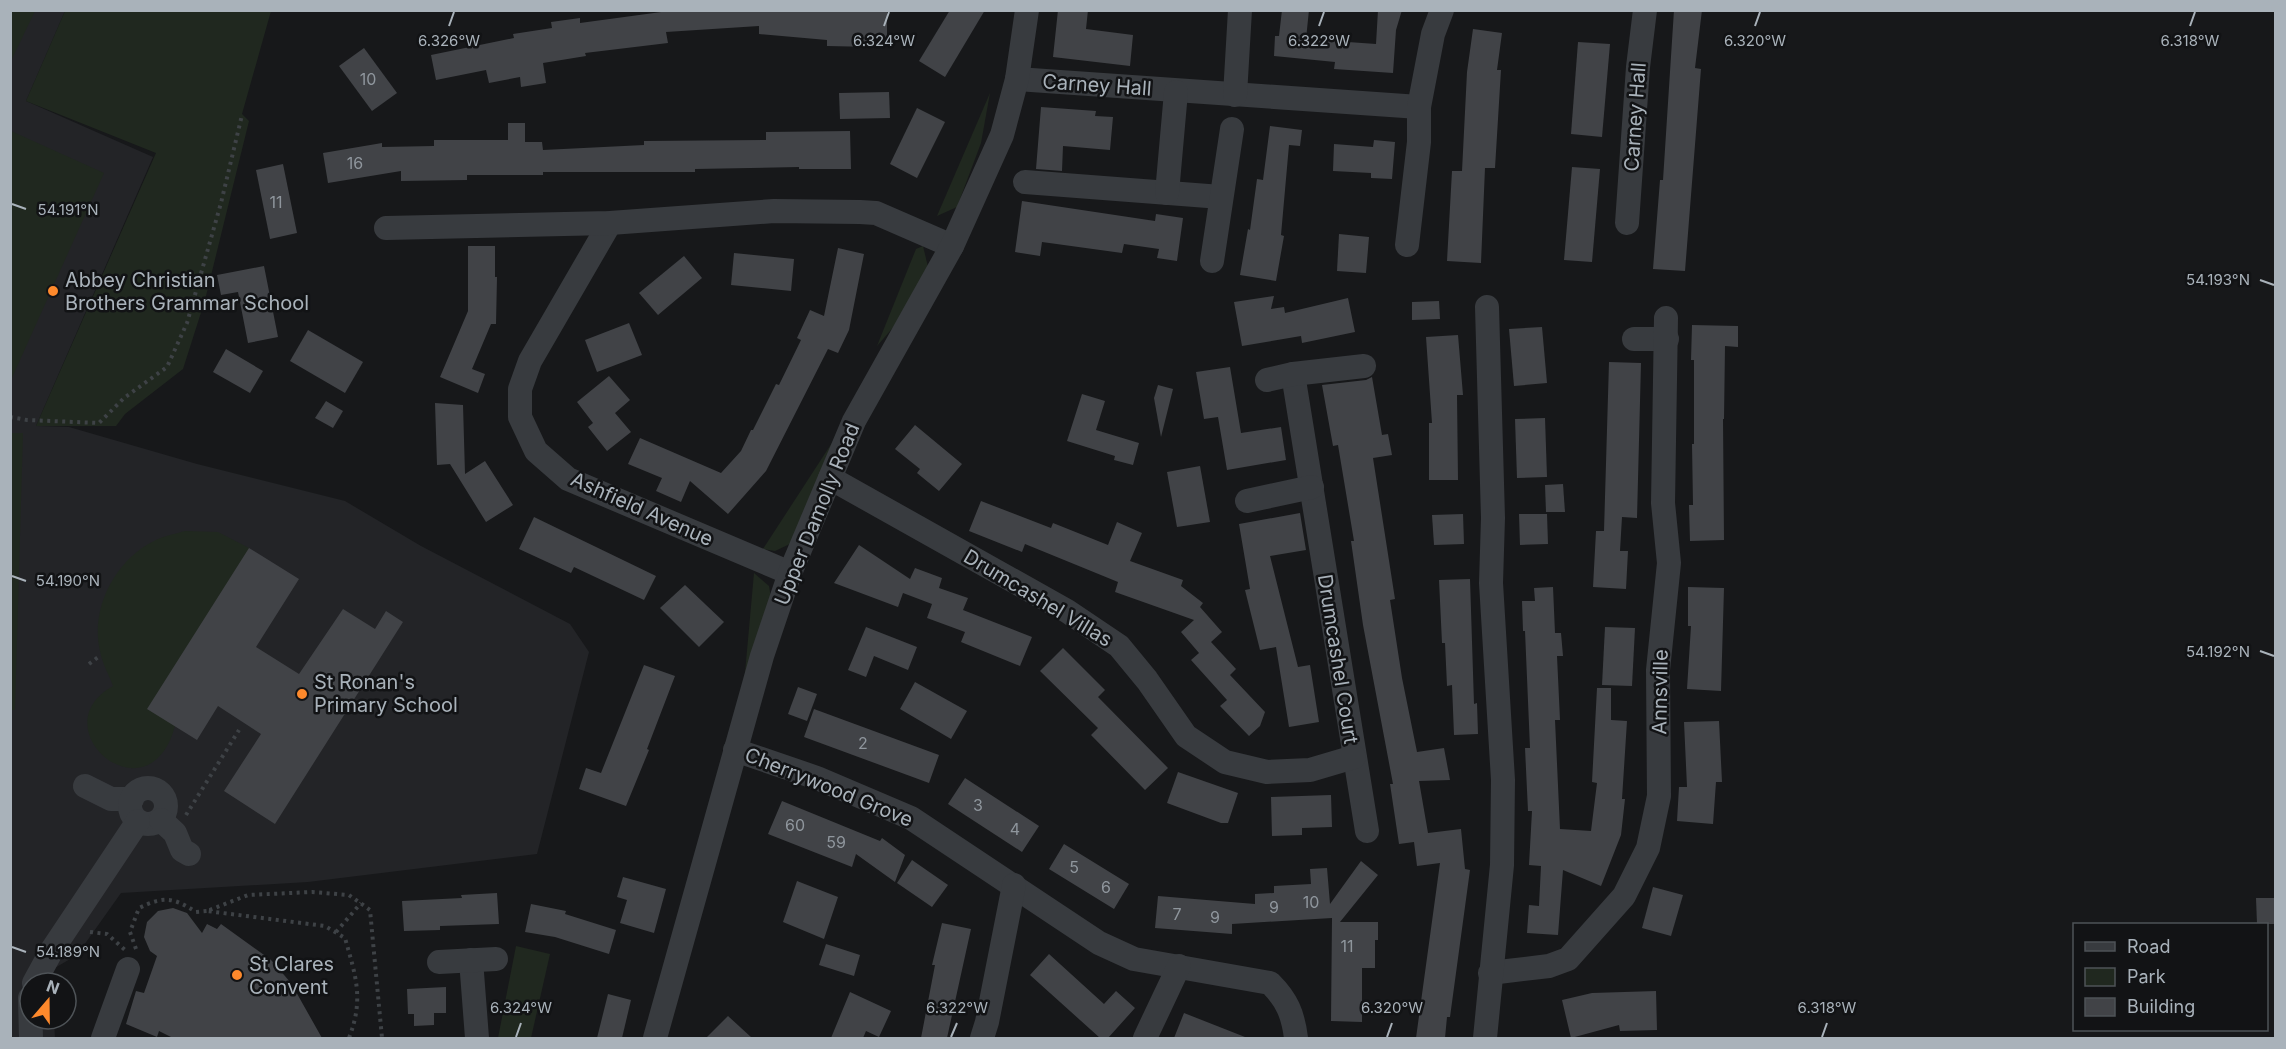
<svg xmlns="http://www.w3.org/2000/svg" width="2286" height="1049" font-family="Inter,sans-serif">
  <rect width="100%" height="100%" fill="#17181a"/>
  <!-- built -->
  <polygon fill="#232427" points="10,11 65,11 26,101 153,157 36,426 69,427 197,464 345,501 421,546 570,624 589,652 537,854 308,882 121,893 77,955 53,969 53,983 30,983 30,1019 54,1019 55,1038 10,1038"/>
  <!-- green -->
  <g fill="#20281f">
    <polygon points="11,10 35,11 11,61 10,60"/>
    <polygon points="65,11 271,11 242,114 249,121 205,300 183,369 125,414 116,426 36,426 156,153 26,101"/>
    <polygon points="990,93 981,143 957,207 937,216"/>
    <polygon points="11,131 104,173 11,380"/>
    <polygon points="923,246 928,267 916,301 877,346 916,249"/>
    <polygon points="839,432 794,542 775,551 763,549"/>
    <polygon points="11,433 23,433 15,710 10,710"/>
    <path d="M185 531 218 532 249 548 175 726C149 823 38 728 113 686 109 675 102 663 100 651 90 609 115 560 154 541 163 536 175 534 185 531Z"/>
    <polygon points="754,573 769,586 771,598 744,684"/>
    <polygon points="516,946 550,954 531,1038 498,1038"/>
  </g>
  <!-- building -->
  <g fill="#414347">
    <polygon points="676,10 887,10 887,39 873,39 873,47 827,46 827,40 759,34 759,26 666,32 668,43 585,53 586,56 543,63 546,83 521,87 520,77 489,83 486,70 436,80 431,55 514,38 513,34 552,28 551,22 580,18 580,23"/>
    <polygon points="950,10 985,10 945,77 919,61"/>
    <polygon points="1058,10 1088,10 1086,29 1133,35 1130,66 1053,57"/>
    <polygon points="1282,10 1309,10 1306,39 1376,44 1378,10 1402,10 1396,30 1393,73 1334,69 1335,62 1274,56 1275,36 1279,36"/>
    <polygon points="1674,10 1702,10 1695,68 1701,69 1685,271 1653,269 1660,180 1663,180"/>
    <polygon points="1473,29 1502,33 1497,70 1501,70 1495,168 1485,168 1481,263 1447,261 1452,171 1462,171 1467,72"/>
    <polygon points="1578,42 1610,44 1602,137 1571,134"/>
    <polygon points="364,48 397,93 372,111 339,66"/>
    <polygon points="889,92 890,118 840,119 839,93"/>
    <polygon points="1041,107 1096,111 1095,116 1113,117 1110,150 1063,146 1062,171 1036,169"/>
    <polygon points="917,108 945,122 917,178 890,164"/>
    <polygon points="508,123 525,123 525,142 542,142 543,150 644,145 644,141 766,140 766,132 850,131 851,169 799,169 799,167 695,169 695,172 543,172 543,175 467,175 467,180 401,181 401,171 328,183 323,153 382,143 382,147 434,146 434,140 508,140"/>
    <polygon points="1270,126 1302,130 1300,146 1289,145 1281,235 1284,236 1276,281 1240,275 1248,229 1250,230 1257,179 1263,180"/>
    <polygon points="1374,140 1395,142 1392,179 1371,178 1371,173 1333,171 1334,144 1373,147"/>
    <polygon points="283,164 297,233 270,239 256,170"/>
    <polygon points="1572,167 1600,169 1592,262 1564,260"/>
    <polygon points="1022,201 1155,221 1156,214 1183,218 1177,261 1157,258 1159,249 1124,244 1122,253 1042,242 1040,256 1015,252"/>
    <polygon points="1339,234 1369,237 1366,273 1337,271"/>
    <polygon points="468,246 495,246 495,277 497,277 496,324 491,324 472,369 485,374 478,393 440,377 468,311"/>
    <polygon points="838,248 864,254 849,330 838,353 828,349 766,471 728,514 690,481 681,502 656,491 662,478 628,464 640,438 721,473 741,451 751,430 753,430 776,384 779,385 801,340 797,338 810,310 824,316"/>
    <polygon points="734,253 794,259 791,291 731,285"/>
    <polygon points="684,256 702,278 658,315 639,293"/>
    <polygon points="264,266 278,337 248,343 238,292 221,295 217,275"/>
    <polygon points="1274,296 1271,309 1284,307 1285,313 1348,298 1355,332 1302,343 1301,336 1242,346 1234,302"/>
    <polygon points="1439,301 1440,319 1412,320 1412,302"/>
    <polygon points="629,323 642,355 597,372 585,340"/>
    <polygon points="1692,325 1738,326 1738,347 1725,346 1724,419 1723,419 1724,540 1690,541 1689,505 1693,505 1692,444 1694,444 1694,360 1691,360"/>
    <polygon points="1542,327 1547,383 1514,386 1509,329"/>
    <polygon points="308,330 363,362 345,393 290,361"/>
    <polygon points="1458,335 1463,395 1457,395 1458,480 1429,480 1429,423 1432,423 1426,337"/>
    <polygon points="226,349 263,371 250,393 213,372"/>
    <polygon points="1609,362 1641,363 1637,518 1622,517 1620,551 1628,551 1626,589 1593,587 1596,531 1604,531"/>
    <polygon points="1230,367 1241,433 1281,427 1286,460 1227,470 1218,417 1204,419 1196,372"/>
    <polygon points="609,376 630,400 615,413 631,432 607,451 588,427 593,423 577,402"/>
    <polygon points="1372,377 1382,435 1388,434 1392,455 1373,458 1395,599 1390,600 1402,678 1417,752 1444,748 1450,780 1419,781 1428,833 1461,829 1465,869 1470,870 1450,1017 1447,1017 1445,1038 1416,1038 1440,863 1417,866 1414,842 1399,844 1390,784 1393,784 1363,625 1351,541 1354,541 1338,445 1333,446 1322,385 1366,380"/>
    <polygon points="1158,385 1173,389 1161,437 1154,398"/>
    <polygon points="1082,394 1105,401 1096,430 1139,443 1133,465 1114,460 1115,456 1067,441"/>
    <polygon points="326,401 343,411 333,428 315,418"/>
    <polygon points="435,403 463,405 465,474 485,461 513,505 486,522 450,464 437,465"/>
    <polygon points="1545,418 1547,477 1517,478 1515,419"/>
    <polygon points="915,425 962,464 939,491 917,473 920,469 895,449"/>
    <polygon points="1200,466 1210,522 1177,527 1167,472"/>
    <polygon points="1563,484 1565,512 1546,512 1545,485"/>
    <polygon points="981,501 1051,528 1053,523 1108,545 1117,522 1142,533 1130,561 1183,580 1181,586 1203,603 1200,607 1222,632 1211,642 1236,669 1230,675 1265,712 1260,726 1249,736 1220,706 1227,700 1191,660 1199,653 1181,632 1194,620 1115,592 1118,582 1025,544 1022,552 969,531"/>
    <polygon points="1300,513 1306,550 1270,556 1298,667 1310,665 1319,722 1289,727 1276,647 1260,650 1245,590 1250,589 1239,524"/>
    <polygon points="1463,514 1464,544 1434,545 1432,515"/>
    <polygon points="1519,514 1547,514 1548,544 1520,545"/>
    <polygon points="534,517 656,576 644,600 574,567 571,573 519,549"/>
    <polygon points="859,545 910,579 915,568 942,578 939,588 968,598 963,610 1032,637 1020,666 961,642 965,632 927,618 932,604 903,593 898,607 834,583"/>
    <polygon points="249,548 299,579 256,647 299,674 343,609 375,629 386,611 403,622 275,824 224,791 261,734 218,706 197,740 147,709"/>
    <polygon points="1470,579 1474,704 1477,703 1478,734 1454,735 1452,685 1447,686 1445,643 1442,643 1439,580"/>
    <polygon points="685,585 724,622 699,647 660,608"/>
    <polygon points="1553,587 1555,633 1561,633 1563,656 1557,656 1560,720 1555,720 1560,829 1591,831 1597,783 1592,782 1597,688 1611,688 1611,720 1627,721 1622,799 1625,799 1621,835 1601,886 1563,870 1558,935 1527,933 1529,905 1539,906 1541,866 1529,865 1532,811 1528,811 1525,748 1530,748 1525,631 1523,631 1522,601 1535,601 1534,588"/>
    <polygon points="1688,587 1724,588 1721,691 1687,689 1691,626 1688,626"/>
    <polygon points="866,627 917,647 908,670 874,656 866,677 848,670"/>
    <polygon points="1605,627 1635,628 1632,686 1602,685"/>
    <polygon points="1063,648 1105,690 1098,697 1168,768 1145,790 1091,735 1098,728 1040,671"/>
    <polygon points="644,665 675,676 647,749 649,750 626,806 579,789 586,768 601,773"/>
    <polygon points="915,682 967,711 951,739 900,709"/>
    <polygon points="798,687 817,694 807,721 788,714"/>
    <polygon points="814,709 939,755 929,783 804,737"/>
    <polygon points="1719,721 1722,782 1716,782 1713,824 1677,821 1679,787 1687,787 1684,722"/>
    <polygon points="1178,772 1238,793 1228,823 1221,823 1167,803"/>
    <polygon points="965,778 1039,826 1022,852 948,804"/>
    <polygon points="1331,795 1332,827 1302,828 1302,835 1272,836 1271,797"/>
    <polygon points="782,801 880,841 882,838 905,855 895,882 856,854 852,867 768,834"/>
    <polygon points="1064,844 1129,884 1114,909 1049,869"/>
    <polygon points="912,860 948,885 932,907 897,883"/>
    <polygon points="1361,861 1378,875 1340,922 1378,922 1378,940 1375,940 1375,968 1362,968 1362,1022 1331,1021 1332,918 1232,924 1232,934 1155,928 1158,896 1255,904 1255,894 1274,893 1274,886 1311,884 1310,869 1327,868 1330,904"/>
    <polygon points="623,877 666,889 654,933 620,923 627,900 617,897"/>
    <polygon points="797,881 838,897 824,939 783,922"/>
    <polygon points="1653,887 1683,895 1671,936 1642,928"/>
    <polygon points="497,893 499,924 440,926 440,930 404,931 402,901 462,898 461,895"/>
    <polygon points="2256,898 2276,898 2276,924 2257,924"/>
    <polygon points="531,904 566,911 565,914 616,930 609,954 555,937 525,932"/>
    <polygon points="173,908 187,913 202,933 207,924 217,929 221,924 271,960 291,983 322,1038 173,1038 159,1031 157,1037 126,1024 136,991 144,993 157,956 150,951 144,937 147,922 158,911"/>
    <polygon points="942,923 971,929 947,1038 921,1038 935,965 932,965"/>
    <polygon points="826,944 860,955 854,976 819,965"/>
    <polygon points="1049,954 1104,1004 1116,991 1135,1008 1108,1038 1100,1038 1030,975"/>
    <polygon points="446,987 446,1013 434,1013 434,1025 414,1026 414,1014 408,1014 407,989"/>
    <polygon points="1656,991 1657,1030 1620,1031 1619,1025 1571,1038 1562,1000 1592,993"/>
    <polygon points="850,992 891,1011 879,1037 866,1031 863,1038 831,1038"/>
    <polygon points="608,994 631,1000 622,1038 597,1038"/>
    <polygon points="1184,1013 1245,1037 1245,1038 1174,1038"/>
    <polygon points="728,1016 752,1038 706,1038"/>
  </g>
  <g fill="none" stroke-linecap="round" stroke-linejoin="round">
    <!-- path -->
    <g stroke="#3e4246" stroke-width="4" stroke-dasharray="3 4.5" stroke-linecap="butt">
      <polyline points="10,417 27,420 99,423 124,398 167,367 187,323 221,203 242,115"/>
      <polyline points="89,664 101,655"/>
      <polyline points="186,815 239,730"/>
      <polyline points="90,932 107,934 125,950"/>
      <polyline points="336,932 361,903"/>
      <path d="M136 949 130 932 139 908C164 896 173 897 196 912L207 911"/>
      <path d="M349 1038C364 999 356 977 345 938L325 926 207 911 248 895 312 892 349 895 370 910 382 1038"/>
    </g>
    <!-- minor -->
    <g stroke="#383b3f" stroke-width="24">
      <polyline points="1017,79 1419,107"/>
      <polyline points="1235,95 1240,10"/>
      <polyline points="1025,182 1221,197"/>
      <polyline points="1167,193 1176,92"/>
      <polyline points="610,223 530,361 520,389 520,417 536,451 568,479 790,573"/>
      <polyline points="1627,223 1638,67 1645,10"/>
      <polyline points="386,228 610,223 774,211 860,212 876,213 952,246"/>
      <polyline points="1407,245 1419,142 1419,107 1433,34 1442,10"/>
      <polyline points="1212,261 1232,129"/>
      <polyline points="1634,339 1667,339"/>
      <polyline points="1293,374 1367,831"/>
      <polyline points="1267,380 1293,374 1364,366"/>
      <polyline points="830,478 1067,611 1119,646 1147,680 1186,736 1225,762 1267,772 1310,770 1354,757"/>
      <polyline points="1247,501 1312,487"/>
      <path d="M735 750 817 778 911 818 1099 943 1134 959 1270 983C1287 1000 1293 1014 1296 1038"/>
      <polyline points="85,786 111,799 132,799"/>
      <circle cx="148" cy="806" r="18"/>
      <polyline points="161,820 175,833 182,850 189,854"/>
      <polyline points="471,960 477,1038"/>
      <polyline points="439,962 496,959"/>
      <polyline points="1490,973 1549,966 1568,959 1624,896 1648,848 1659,796 1658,670 1669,563 1663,503 1666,318"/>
      <polyline points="34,983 52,950 138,821"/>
      <polyline points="30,998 31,1038"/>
      <polyline points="103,1038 128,969"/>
      <polyline points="655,1038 762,656 790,573 854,421 952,246 1002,135 1017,79 1027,10"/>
      <polyline points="982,1038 987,1022 1014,885"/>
      <polyline points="1145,1038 1179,966"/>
      <polyline points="1485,1038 1502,865 1503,780 1491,583 1493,518 1487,307"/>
    </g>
  </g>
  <!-- ticks -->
  <path fill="none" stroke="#a9b2ba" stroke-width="2" d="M449 26 454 12M884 26 889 12M1319 26 1324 12M1755 26 1760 12M2190 26 2195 12M12 204 26 209M2260 280 2274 285M12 576 26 581M2260 651 2274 656M12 947 26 952M516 1037 521 1023M951 1037 957 1023M1387 1037 1392 1023M1822 1037 1827 1023"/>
  <!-- markers -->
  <g fill="#fd892c" stroke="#121315" stroke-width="2">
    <circle cx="53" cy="291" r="6"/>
    <circle cx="302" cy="694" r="6"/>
    <circle cx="237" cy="975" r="6"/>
  </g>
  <g text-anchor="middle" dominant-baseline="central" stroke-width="5" stroke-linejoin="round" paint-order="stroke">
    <!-- number labels -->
    <g font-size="16" fill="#8f969d">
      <text x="368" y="79">10</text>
      <text x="355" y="163">16</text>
      <text x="276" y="202">11</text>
      <text x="863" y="743">2</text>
      <text x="978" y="805">3</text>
      <text x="795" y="825">60</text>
      <text x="1015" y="829">4</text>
      <text x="836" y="842">59</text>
      <text x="1074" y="867">5</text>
      <text x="1106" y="887">6</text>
      <text x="1311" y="902">10</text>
      <text x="1274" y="907">9</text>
      <text x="1177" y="914">7</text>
      <text x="1215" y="917">9</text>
      <text x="1347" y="946">11</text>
    </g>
    <!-- street labels -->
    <g font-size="20" fill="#a9b2ba" stroke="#121315">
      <text transform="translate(1097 85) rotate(4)">Carney Hall</text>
      <text transform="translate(1635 117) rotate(-86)">Carney Hall</text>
      <text transform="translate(642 509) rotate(24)">Ashfield Avenue</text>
      <text transform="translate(817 514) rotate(-68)">Upper Damolly Road</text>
      <text transform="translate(1038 598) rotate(31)">Drumcashel Villas</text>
      <text transform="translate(1338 659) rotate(81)">Drumcashel Court</text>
      <text transform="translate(1660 692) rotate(-89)">Annsville</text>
      <text transform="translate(829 787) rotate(22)">Cherrywood Grove</text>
    </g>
    <!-- poi labels -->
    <g font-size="20" fill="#a9b2ba" stroke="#121315" text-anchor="start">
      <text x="65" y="280">Abbey Christian<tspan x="65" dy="23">Brothers Grammar School</tspan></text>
      <text x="314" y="682">St Ronan's<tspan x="314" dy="23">Primary School</tspan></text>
      <text x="249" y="964">St Clares<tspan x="249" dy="23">Convent</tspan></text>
    </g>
  </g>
  <g font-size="15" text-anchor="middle" fill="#a9b2ba" stroke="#121315" stroke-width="5" stroke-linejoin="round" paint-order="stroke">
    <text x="449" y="46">6.326°W</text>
    <text x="884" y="46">6.324°W</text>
    <text x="1319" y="46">6.322°W</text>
    <text x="1755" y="46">6.320°W</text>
    <text x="2190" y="46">6.318°W</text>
    <text x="68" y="215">54.191°N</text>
    <text x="2218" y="285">54.193°N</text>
    <text x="68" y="586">54.190°N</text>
    <text x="2218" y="657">54.192°N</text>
    <text x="68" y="957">54.189°N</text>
    <text x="521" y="1013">6.324°W</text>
    <text x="957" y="1013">6.322°W</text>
    <text x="1392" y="1013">6.320°W</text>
    <text x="1827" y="1013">6.318°W</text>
  </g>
  <!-- border -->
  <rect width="2286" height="1049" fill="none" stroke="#a9b2ba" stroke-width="24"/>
  <!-- legend -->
  <rect x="2073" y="923" width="195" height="108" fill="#121315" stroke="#4e5357" stroke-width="1.5"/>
  <rect x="2085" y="942" width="30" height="9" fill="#383b3f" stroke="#4e5357" stroke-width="1.5"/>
  <text x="2127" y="953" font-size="18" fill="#a9b2ba">Road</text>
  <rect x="2085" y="968" width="30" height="18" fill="#20281f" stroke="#4e5357" stroke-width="1.5"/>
  <text x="2127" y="983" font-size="18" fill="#a9b2ba">Park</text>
  <rect x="2085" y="998" width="30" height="18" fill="#414347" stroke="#4e5357" stroke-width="1.5"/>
  <text x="2127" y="1013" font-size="18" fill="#a9b2ba">Building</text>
  <!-- north arrow -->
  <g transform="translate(48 1001) rotate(20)"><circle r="28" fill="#121315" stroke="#4e5357" stroke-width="1.5"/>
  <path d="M0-4.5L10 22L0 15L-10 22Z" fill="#fd892c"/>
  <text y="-9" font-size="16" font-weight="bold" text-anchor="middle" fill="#a9b2ba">N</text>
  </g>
</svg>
